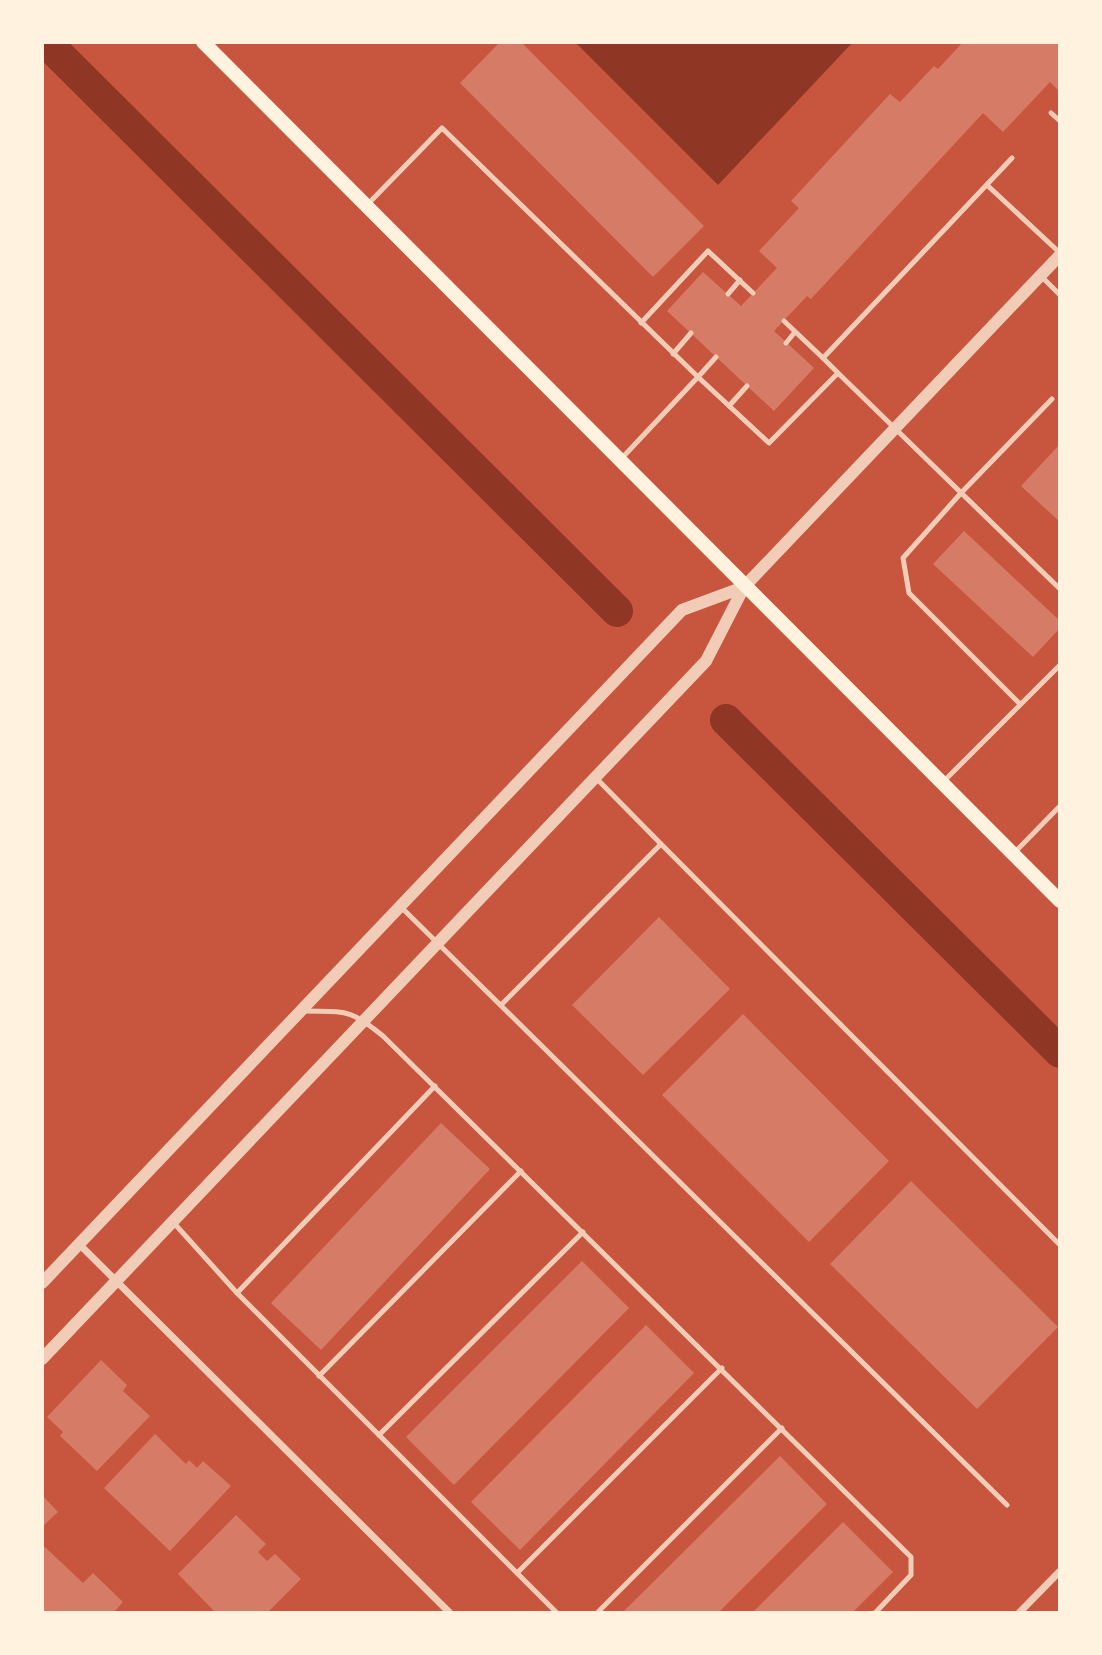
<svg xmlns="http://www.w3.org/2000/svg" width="1102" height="1655" font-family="Figtree,sans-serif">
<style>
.water{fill:#8f3625}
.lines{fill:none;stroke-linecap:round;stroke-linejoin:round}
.canal{stroke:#8f3625;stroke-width:32}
.building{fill:#d67c66}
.service{stroke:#f1ccb7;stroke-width:5}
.minor{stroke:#f1ccb7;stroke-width:7}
.tertiary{stroke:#f1ccb7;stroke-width:12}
.secondary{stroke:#fff3e0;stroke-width:14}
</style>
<rect width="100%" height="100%" fill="#c8553d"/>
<polygon class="water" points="575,42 853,42 718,185"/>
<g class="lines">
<g class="canal">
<polyline points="46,42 617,611"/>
<polyline points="726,720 1060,1052"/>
</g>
</g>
<g class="building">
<polygon points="500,42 521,42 704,226 653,277 460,83"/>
<polygon points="963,42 1060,42 1060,87 1058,90 1050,82 1003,132 983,113 811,299 807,296 774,331 814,368 774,411 667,311 703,272 741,306 777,268 759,251 799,208 791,201 890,94 900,102 934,66 938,69"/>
<polygon points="1060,444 1060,522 1021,486"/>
<polygon points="964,531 1060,621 1060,628 1033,657 933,564"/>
<polygon points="659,917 730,989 643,1075 572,1005"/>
<polygon points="743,1014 889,1161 809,1242 662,1095"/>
<polygon points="441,1123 490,1169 321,1350 271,1303"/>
<polygon points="911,1181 1058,1327 977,1409 830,1264"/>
<polygon points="582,1261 629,1308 454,1485 406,1437"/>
<polygon points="646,1325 694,1373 520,1550 471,1502"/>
<polygon points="101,1360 127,1385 123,1391 150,1416 97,1471 60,1436 63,1432 47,1417"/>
<polygon points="155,1434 186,1464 189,1460 197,1468 203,1461 231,1486 170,1551 104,1488"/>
<polygon points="780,1456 827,1504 718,1613 622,1613"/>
<polygon points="42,1495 58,1512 44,1525 42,1523"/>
<polygon points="236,1515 266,1544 258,1552 267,1561 275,1554 301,1579 267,1613 216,1613 178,1574"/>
<polygon points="843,1522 893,1572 852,1613 752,1613"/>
<polygon points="45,1547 83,1583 93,1573 123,1602 113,1613 42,1613 42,1550"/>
</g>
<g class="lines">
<g class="service">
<polyline points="1051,113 1060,121"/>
<polyline points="987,185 1060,253"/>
<polyline points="367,205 442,128 698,377 622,458"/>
<polyline points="1041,276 1060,295"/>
<polyline points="728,294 740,280"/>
<polyline points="784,321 823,358"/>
<polyline points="641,323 708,251 753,293"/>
<polyline points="786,343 795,332"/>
<polyline points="673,354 691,333"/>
<polyline points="716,357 698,377 769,443 838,373 1060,589"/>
<polyline points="838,373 823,358 1012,158"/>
<polyline points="729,406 747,386"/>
<polyline points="1020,704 909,593 903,558 961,493 1052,399"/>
<polyline points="597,779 661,844"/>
<polyline points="944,781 1060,665"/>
<polyline points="1015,852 1060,806"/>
<polyline points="400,906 1007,1505"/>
<polyline points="501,1005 661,844 1060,1245"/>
<path d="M304,1011C346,1012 349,1008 383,1036L911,1557V1575L875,1613"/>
<polyline points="173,1222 237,1293 557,1613"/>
<polyline points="237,1293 435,1086"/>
<polyline points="319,1376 521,1171"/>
<polyline points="379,1435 583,1232"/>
<polyline points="517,1573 722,1368"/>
<polyline points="597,1613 782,1428"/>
</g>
<g class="minor">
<polyline points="79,1244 450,1613"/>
<polyline points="1019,1613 1060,1571"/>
</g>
<g class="tertiary">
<polyline points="42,1283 682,610 744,587"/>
<polyline points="42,1359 706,661 744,587 1060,255"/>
</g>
<polyline class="secondary" points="203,42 1060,901"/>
</g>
<rect width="1102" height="1655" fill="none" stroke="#fff3e0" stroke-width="88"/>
</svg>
